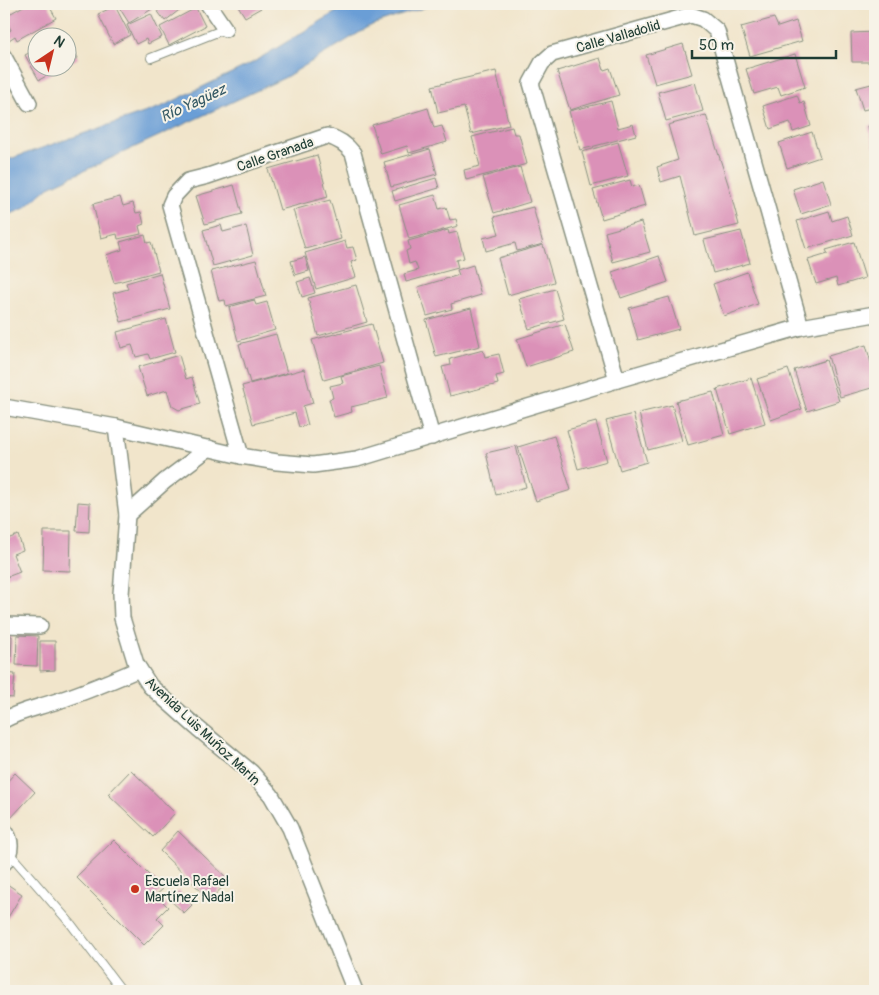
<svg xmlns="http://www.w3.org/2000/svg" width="879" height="995" font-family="Pangolin,sans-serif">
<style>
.water{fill:#6a9ed6;stroke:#446e85}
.building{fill:#db91b8}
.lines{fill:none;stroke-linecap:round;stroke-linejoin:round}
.service-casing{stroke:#889180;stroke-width:10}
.minor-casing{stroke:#889180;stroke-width:18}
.service{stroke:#fff;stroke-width:8}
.minor{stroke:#fff;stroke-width:15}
.poi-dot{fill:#c8321e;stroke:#f7f3e8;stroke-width:2}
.labels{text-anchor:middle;stroke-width:4;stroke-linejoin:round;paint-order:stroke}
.street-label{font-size:14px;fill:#1f3d34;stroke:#f7f3e8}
.poi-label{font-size:14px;fill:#1f3d34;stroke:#f7f3e8;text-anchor:start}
.water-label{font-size:15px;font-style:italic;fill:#365a65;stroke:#f7f3e8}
</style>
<rect width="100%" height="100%" fill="#f7f3e8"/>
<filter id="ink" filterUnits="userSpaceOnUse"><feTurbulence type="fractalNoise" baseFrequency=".02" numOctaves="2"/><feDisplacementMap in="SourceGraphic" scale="10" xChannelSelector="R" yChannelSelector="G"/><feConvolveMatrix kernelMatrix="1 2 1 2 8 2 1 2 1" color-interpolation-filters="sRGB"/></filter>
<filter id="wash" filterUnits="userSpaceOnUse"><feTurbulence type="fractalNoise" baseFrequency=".0096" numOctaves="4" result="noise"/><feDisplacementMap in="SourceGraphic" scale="20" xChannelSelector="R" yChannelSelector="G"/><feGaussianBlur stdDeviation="1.12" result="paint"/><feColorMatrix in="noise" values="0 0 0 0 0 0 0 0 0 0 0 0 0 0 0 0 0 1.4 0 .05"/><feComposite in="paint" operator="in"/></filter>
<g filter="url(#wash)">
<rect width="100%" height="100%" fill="#f1e5cb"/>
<polygon class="water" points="349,4 435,4 372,25 286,77 49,187 25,208 4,217 4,161 161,107 252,63"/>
<g id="blocks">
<g class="building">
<polygon points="27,4 48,4 56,18 17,40 15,36 9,40 5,34 11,30 4,17"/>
<polygon points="117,4 148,4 152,9 129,23"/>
<polygon points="154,4 187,4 165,21 153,5"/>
<polygon points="237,4 259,4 261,8 245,17"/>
<polygon points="115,6 130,35 113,44 98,14"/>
<polygon points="196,8 205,26 169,45 160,27"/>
<polygon points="151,14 162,37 148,44 146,39 136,44 127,25"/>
<polygon points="774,18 778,27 796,21 802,41 750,56 741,27"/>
<polygon points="875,32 875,62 852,62 851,33"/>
<polygon points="68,40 78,58 68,64"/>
<polygon points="683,44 692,74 655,84 646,55"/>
<polygon points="38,48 38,68 61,68 39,80 25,55"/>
<polygon points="795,54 805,87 781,95 778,87 754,94 746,69"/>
<polygon points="600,58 604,70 610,68 619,95 570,110 557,71"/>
<polygon points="496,71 509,125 471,134 464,107 438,113 432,86"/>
<polygon points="695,82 703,111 666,121 658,92"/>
<polygon points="875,83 875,107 863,110 856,88"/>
<polygon points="797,95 800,103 804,102 811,126 793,132 790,122 770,129 763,106"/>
<polygon points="611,101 618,128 633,124 636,135 580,150 569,111"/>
<polygon points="428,108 434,128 442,126 447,142 409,153 407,146 381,154 372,125"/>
<polygon points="706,115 729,187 739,225 695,236 680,176 661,182 657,167 678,160 668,125"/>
<polygon points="875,124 875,150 868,126"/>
<polygon points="512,127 514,134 519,134 527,164 466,180 464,170 480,166 472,137"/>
<polygon points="812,132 820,157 787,168 779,143"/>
<polygon points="618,142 628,176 591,186 582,152"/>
<polygon points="430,149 437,174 391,187 384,162"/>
<polygon points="317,155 328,197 280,210 268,169"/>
<polygon points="520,167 530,202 494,213 483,177"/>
<polygon points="436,178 439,188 395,201 392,191"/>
<polygon points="823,179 831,204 801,214 793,189"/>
<polygon points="630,180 632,187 639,185 645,206 602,219 593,190"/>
<polygon points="234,185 242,214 205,224 196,196"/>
<polygon points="435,195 439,209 446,207 450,220 456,219 458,226 409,239 399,205"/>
<polygon points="120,197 123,206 133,203 136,213 141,212 144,224 139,226 141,234 118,239 117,234 101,238 93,204"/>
<polygon points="330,200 341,239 305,249 293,210"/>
<polygon points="533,207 543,244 517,251 515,243 486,251 483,238 499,234 494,217"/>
<polygon points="829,211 832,221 847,216 853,235 806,249 797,221"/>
<polygon points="641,222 650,252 613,262 605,232"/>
<polygon points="221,225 223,232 246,226 253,255 213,266 203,230"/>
<polygon points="448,230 449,234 457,232 464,258 456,260 458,268 406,282 404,274 418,270 415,262 409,264 406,251 410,249 408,241"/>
<polygon points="741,231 750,263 713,273 704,240"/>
<polygon points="145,235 147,243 151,242 159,271 114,283 106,255 122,250 120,242"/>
<polygon points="345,241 347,248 353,247 357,260 351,262 356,277 316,289 305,253"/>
<polygon points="854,242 865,278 838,286 836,278 816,284 808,260 828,254 826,250"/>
<polygon points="543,245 554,282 508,295 498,258"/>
<polygon points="659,256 668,282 621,298 612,272"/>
<polygon points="305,257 309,271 295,275 291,261"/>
<polygon points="256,260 266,296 226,306 225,300 219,301 211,271"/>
<polygon points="473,265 481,295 451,304 452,309 427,316 418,287 459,275 457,270"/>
<polygon points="747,272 758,304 724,316 713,284"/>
<polygon points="160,273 170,309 121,322 113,293 128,289 126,283"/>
<polygon points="310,278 315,293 302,297 297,282"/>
<polygon points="356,285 367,322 318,336 308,298"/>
<polygon points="555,289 564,319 529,329 519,299"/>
<polygon points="669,297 679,329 638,340 629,308"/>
<polygon points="254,300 256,305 267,302 275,330 238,341 229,307"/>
<polygon points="471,308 480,346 436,357 426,320"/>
<polygon points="166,319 175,352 150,359 148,354 136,357 132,345 121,348 117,332"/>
<polygon points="372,324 383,363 324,380 312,340"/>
<polygon points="565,324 574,352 526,367 517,339"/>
<polygon points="276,334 287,373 250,383 239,344"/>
<polygon points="866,345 875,377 875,387 840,397 828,356"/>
<polygon points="483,350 485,357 499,354 504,374 496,376 498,384 450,396 442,367 451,365 450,359"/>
<polygon points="179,355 186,379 192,377 200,404 179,410 172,406 167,390 147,396 138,367"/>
<polygon points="826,360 839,401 807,411 794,370"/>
<polygon points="379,366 388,398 351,407 352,412 334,417 329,399 333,398 330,386 343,383 341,376"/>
<polygon points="304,369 313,403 303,406 308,425 299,427 295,413 253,424 242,386"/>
<polygon points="788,369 802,409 771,420 757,379"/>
<polygon points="751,378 765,423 730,434 717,389"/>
<polygon points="713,392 724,435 688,445 676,401"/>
<polygon points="672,405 682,441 648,450 639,413"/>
<polygon points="633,414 647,462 620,470 606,421"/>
<polygon points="596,422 607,461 578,469 567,430"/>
<polygon points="554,436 571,490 536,501 518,447"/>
<polygon points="516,446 526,487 496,495 486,453"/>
<polygon points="78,502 90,503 89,532 76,531"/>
<polygon points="4,531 7,539 18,535 23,550 13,554 20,572 4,578"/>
<polygon points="44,531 71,531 70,571 43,570"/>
<polygon points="4,635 12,636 11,661 4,661"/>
<polygon points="17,635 38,636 37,666 16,665"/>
<polygon points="40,641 55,641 55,670 40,671"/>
<polygon points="4,673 15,674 13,698 4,697"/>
<polygon points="131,770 175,813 153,837 108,794"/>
<polygon points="15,773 35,792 10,819 4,813 4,785"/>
<polygon points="178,831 229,880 210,900 160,851"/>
<polygon points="114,840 163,889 156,895 168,907 157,918 164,925 144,945 76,877"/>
<polygon points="4,882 22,894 4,924"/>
<polygon points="179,891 192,905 184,913 170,900"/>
</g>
</g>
</g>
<g filter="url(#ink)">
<use href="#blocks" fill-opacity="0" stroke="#889180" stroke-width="1"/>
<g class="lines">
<defs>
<g id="service">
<polyline points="151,58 225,29"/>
<polyline points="10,854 71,924 122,991"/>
</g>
<g id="minor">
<polyline points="208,4 225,29"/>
<polyline points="4,57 29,103"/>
<polyline points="617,380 531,83 542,63 552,54 691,15 703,19 717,31 801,327"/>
<polyline points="4,407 116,427 241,456 277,462 313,465 357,459 617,380 801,327 875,314"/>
<polyline points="116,427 127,515 121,594 122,618 136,664 150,686 195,726 251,772 271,795 290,828 355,991"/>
<path d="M241,456L170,205L174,196L188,181L208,176L327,136C339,139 346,144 353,153L432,437"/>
<polyline points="127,515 165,481 209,448"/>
<polyline points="4,625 40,626"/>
<path d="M4,720C18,712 32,709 48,704C79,695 109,682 139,669"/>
<path d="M4,830C13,841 11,852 4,863"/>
</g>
</defs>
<use href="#service" class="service-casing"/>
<use href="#minor" class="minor-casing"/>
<use href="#service" class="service"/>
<use href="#minor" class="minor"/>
</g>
</g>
<circle class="poi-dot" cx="135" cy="889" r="5"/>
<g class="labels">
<g class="street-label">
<text transform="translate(618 36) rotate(-16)" y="5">Calle Valladolid</text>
<text transform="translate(275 154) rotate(-19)" y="5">Calle Granada</text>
<text transform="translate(203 731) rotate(43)" y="5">Avenida Luis Muñoz Marín</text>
</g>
<g class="poi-label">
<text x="145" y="886">Escuela Rafael<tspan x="145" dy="16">Martínez Nadal</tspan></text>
</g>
<g class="water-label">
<text transform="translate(193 103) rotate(-25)" y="5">Río Yagüez</text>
</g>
</g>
<rect width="879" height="995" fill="none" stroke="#f7f3e8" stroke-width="20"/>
<g transform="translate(52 52) rotate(35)"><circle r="24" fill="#f7f3e8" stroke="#a1aaa0"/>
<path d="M0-4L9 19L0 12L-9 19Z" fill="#c8321e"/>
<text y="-8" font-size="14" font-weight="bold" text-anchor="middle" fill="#1f3d34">N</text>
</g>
<path d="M692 50v8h144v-8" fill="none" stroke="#1f3d34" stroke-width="2.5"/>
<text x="699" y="50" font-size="15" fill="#1f3d34" stroke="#f7f3e8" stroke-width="4" paint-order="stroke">50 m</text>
</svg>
